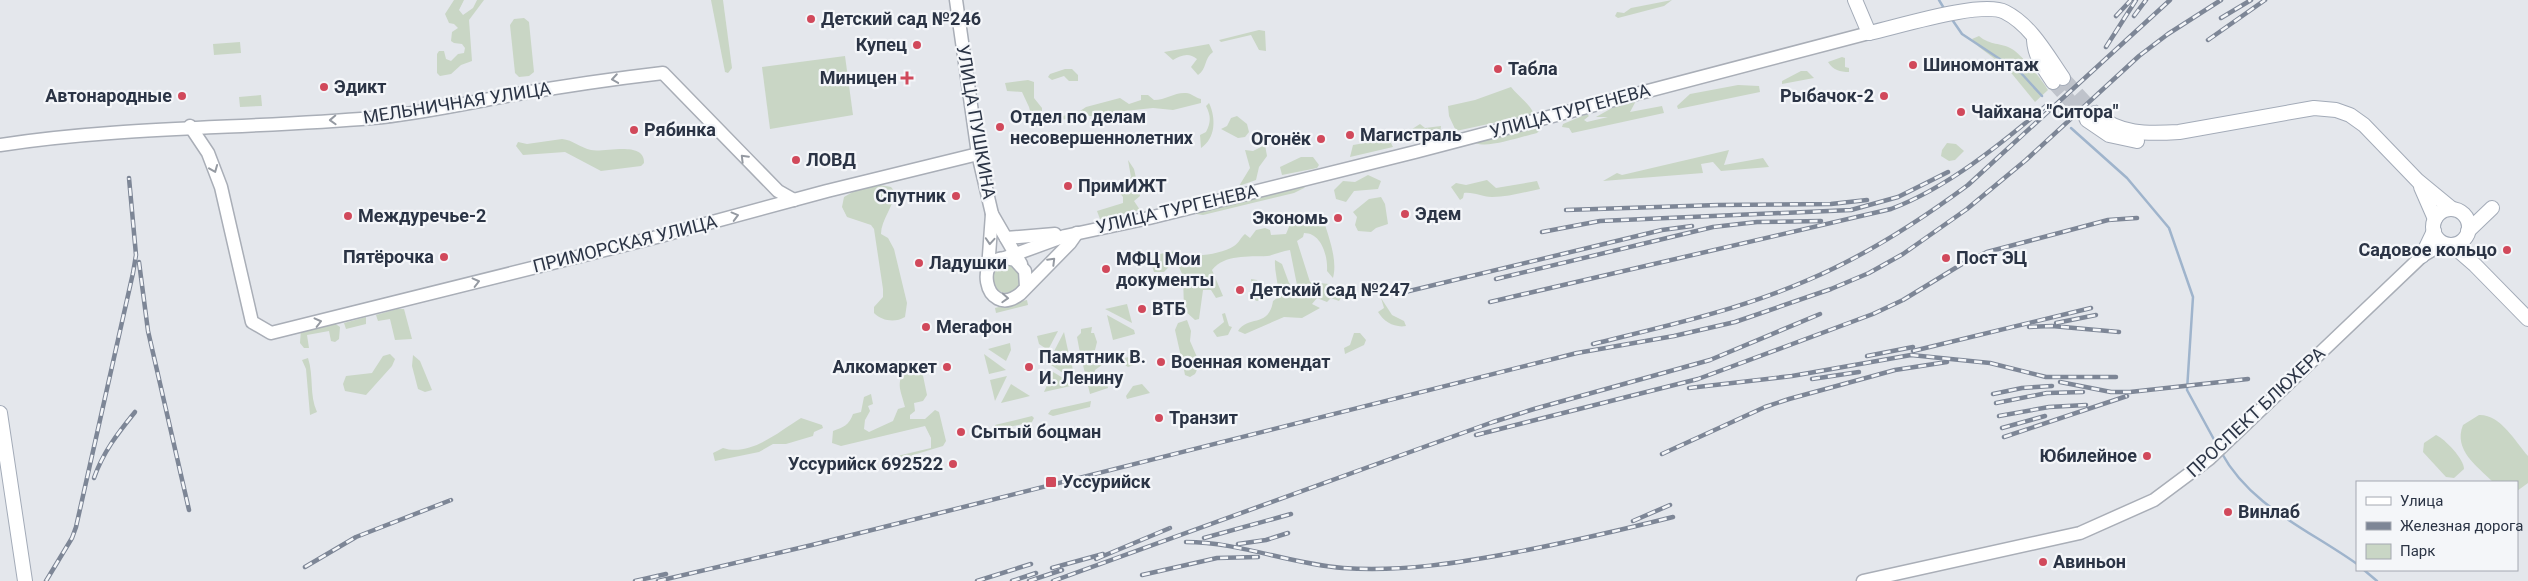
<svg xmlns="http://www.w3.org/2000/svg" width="2528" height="581" font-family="Roboto,sans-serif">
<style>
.green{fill:#c9d6c5}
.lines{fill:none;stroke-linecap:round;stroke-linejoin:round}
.stream{stroke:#9fb4cc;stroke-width:2.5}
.primary-tunnel{stroke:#bfc3cb;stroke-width:14;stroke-dasharray:14 7;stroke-linecap:butt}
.secondary-casing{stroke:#a9aeb7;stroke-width:15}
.primary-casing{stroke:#a3abb8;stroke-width:16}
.secondary{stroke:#fff;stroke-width:12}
.primary{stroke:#fff;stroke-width:14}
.rail-casing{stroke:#7d8696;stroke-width:4.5}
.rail{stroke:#f4f6f9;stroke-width:2.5;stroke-dasharray:8;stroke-linecap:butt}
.oneway{stroke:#959aa2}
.poi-dot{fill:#d1495b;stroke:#f4f6f9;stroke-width:2}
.labels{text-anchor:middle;stroke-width:4.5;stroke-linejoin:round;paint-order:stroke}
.poi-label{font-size:18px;font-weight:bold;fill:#2b3445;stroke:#f4f6f9;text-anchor:start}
.street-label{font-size:18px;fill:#2b3445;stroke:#f4f6f9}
</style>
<rect width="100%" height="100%" fill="#e4e7ec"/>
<g class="green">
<polygon points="454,0 464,0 459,10 463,15 473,8 477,0 484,0 469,20 472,61 461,65 451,74 440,76 437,73 437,54 439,51 444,51 446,59 451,61 458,54 464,53 465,48 462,44 454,43 451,41 452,32 458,28 454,24 449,23 445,14"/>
<polygon points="711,0 723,0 732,68 728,73 725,72"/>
<polygon points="1672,0 1664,6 1618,18 1615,16 1617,12 1624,13 1631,8"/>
<polygon points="524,18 529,22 534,72 529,76 519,77 515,73 510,25 514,19"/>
<polygon points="1259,30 1265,31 1266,51 1259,50 1251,35 1221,42 1219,40"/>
<path d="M1979,36C1991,46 2000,42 2012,49C2022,55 2042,80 2048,90L2035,102L2008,69L1979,47L1972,39Z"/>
<polygon points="240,42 241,53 214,55 213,44"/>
<path d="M1209,44L1213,52C1204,58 1207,69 1198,75L1191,67L1197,59C1189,52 1181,55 1173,60L1164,52Z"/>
<polygon points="845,56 853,115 770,129 762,67"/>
<path d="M1842,57L1845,58V67L1849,68V72C1840,72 1833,70 1828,62Z"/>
<polygon points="1065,69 1072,69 1078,75 1078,81 1069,81 1064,76 1052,80 1048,77 1050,74"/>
<polygon points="1801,71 1807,71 1814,78 1782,84 1782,81"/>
<path d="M1028,80L1034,82V98L1042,108V120L1077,113L1086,107L1120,98L1129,104L1141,100V95H1148L1154,100C1166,100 1175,92 1186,93C1191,93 1196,98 1201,99V103L1173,110L1153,108L1115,112L1097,117L1084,115L1034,126L1029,107L1022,92L1007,91L1005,83Z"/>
<polygon points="1738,85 1759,86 1760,92 1678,109 1677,106 1690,94"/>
<path d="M1511,87C1518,96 1530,104 1534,114L1456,131L1449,116L1448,106L1475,100Z"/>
<polygon points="261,95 262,106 240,107 239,97"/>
<polygon points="1637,99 1630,112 1662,106 1664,113 1572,133 1569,128 1562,127 1563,124 1587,114 1589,116 1584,120 1587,122 1608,117 1596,117 1612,108"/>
<path d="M1209,103C1216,118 1216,138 1201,148L1200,135L1206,132C1211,122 1211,116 1206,106Z"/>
<polygon points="1237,116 1247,124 1249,132 1245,137 1238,138 1221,129 1227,126 1231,118"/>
<polygon points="1420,124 1425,128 1441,126 1440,135 1419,139 1409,131"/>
<path d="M1533,127L1541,129L1537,133C1523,136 1487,149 1476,143Z"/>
<polygon points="1380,138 1389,139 1393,147 1350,157 1353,145 1377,141"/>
<path d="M562,139C573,140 581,148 591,150C604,153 645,140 644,163L641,166L601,171L565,152L523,155L516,146L518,142L527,144Z"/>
<polygon points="1947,143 1956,144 1964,151 1955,160 1949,161 1941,156 1942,150"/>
<polygon points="1265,145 1267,156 1259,167 1256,180 1239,186 1250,168 1245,150 1253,151"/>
<polygon points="1729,150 1724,165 1763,158 1769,167 1721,171 1713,162 1701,164 1703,173 1603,181 1617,173 1622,175"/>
<polygon points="1301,157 1313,157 1319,165 1317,168 1282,175 1280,167"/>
<polygon points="1128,160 1134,169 1140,196 1134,201 1140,210 1100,219 1097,211 1123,203 1123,197 1115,187 1131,177"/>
<polygon points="1368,175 1381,181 1378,189 1354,191 1346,202 1336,199 1334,190 1343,181 1355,182"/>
<path d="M1487,180L1496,188L1537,181L1540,189C1525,192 1508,197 1492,197C1481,197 1475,192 1464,193L1463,198L1460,200L1451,187L1456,183L1466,185Z"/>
<polygon points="1308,184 1304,188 1294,193 1203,215 1196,214 1197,211"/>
<path d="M880,185L891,187L895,192C894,206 881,220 881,234L888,238L894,249L907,303L905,317C895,323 882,321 874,313V307L883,297V289L874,229L871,225L847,217L842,207L844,197L863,186Z"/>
<polygon points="1381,197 1385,204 1388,224 1376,228 1371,232 1358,231 1355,225 1357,217 1353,212 1369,199"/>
<path d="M1316,215L1323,218C1328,236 1338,259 1333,278L1327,271C1328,257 1322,233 1304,233L1303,237L1297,241L1310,282L1329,284L1330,291L1342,296L1339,301L1331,298L1327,302L1317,298L1312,304L1320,308L1302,318L1284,317L1245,334L1238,331C1249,315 1269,328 1273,301L1277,298C1280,285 1274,273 1275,260L1282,264L1289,283L1295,288L1297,285L1290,250C1282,251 1274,255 1267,256C1248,257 1225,254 1212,270L1223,296L1216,298L1211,290H1203L1199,319L1195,320L1184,310L1183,276L1179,267C1184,262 1190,261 1195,255C1206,256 1225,252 1234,246C1239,243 1241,237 1245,234L1250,238L1256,230L1265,228L1270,230L1271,235L1286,234L1291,222Z"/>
<polygon points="1176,251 1179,256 1164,272 1154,272 1151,263 1154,255"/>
<circle cx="1007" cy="279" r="14"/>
<polygon points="1251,279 1257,280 1264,298 1257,301 1253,299"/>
<path d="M1381,298L1392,315L1404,321L1406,326C1395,328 1384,322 1378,312L1384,308Z"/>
<polygon points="1027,300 1028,305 996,313 995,308"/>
<polygon points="1127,304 1132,323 1105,309"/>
<polygon points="397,309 404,309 412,339 395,340 390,319 378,321 376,315"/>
<polygon points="1225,313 1229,326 1232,327 1228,335 1217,337 1213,331 1224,322 1222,314"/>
<polygon points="1107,315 1134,330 1135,334 1113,340"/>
<polygon points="366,317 366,324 346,329 344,323"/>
<polygon points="1187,320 1191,331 1190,341 1200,364 1195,374 1190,377 1185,375 1184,370 1175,330 1178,323"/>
<polygon points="331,321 340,327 339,339 335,342 331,341 329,331 307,335 309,348 304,348 300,343 301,329"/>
<polygon points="1092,327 1091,333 1094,333 1097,342 1095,350 1080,353 1077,337 1081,333 1081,329"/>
<polygon points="1058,331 1048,350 1039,344 1037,336"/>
<polygon points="1064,332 1069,355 1050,359"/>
<polygon points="1354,333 1360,333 1366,340 1364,345 1345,354 1344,348 1350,345"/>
<polygon points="1010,343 1011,350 1006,361 988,349"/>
<polygon points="390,354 395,359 392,366 366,395 345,391 343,384 346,376 372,373 383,356"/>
<polygon points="984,354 1006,370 989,374"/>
<polygon points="1140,354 1141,359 1137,364 1128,367 1117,360"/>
<polygon points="413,355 420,361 432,390 425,392 418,389 412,366"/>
<polygon points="1100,357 1102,365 1095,370 1094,375 1096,378 1106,377 1108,388 1090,394 1082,361"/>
<path d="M308,358C314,376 309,395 317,412L310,415L306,369L302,360Z"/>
<polygon points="1071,360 1075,381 1051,365"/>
<path d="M917,363L921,366L927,395L923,401L914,403L915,411L910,415V419H925L935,410L939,412L946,441L943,446L900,459L893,457L931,448V438L925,426L841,446L832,443L833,431C844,427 849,425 853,414L861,412L864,397L871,394L873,404L868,406L870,411L865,420L864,429L869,432L893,421L898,409L905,407C901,390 895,385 906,367Z"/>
<polygon points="1053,372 1075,385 1044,392"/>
<polygon points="1007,376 995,401 990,380"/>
<polygon points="1011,384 1030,396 1001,403"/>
<polygon points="1142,384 1150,393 1127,399 1126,396 1133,386"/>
<polygon points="1091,401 1090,407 1053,416 1048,414 1051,410"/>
<path d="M2479,415C2500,414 2515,441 2528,456V483L2517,491V482H2493C2477,466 2453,450 2463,425Z"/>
<polygon points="1032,416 1034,418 1032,422 996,430 995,425"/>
<path d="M801,418L822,425L823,428L814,432L813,436L786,444H773L759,452L715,461L713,453L723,448C750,457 780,431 801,418Z"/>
<path d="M2436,435C2445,439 2464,459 2464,469L2454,478L2446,477L2423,452L2424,443Z"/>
</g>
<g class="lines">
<g class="stream">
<polyline points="1939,0 1945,10"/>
<polyline points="1951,18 1962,34 2021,73 2042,96"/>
<polyline points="2071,128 2127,178 2169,228 2193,297 2187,390 2217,445"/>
<path d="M2221,452C2251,507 2308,529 2357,564"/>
<polyline points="2364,570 2377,581"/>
</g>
<g class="primary-tunnel">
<polyline points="2063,78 2095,113"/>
<polyline points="2053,82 2087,120"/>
</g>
<defs>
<g id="secondary">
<polyline points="956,0 978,154 992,214 1021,264"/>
<polyline points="190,126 208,153 221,187 252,322 271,333 657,237 827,191 978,154"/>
<path d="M0,145C124,126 248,129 372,118C417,114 462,104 506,96C558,87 611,79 663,73L778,191L794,200"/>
<polyline points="1006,238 1055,234"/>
<polyline points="1005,258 1065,236 1149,218 1415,152 1869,33"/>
<polyline points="988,269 992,214"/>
<path d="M1026,287L1025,271L1015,260C970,246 984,322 1020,294L1070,243L1077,233"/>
<polyline points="1863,581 2080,533 2154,500 2209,459 2422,256 2444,243"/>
</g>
<g id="primary">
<polyline points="1855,0 1869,33"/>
<path d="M1869,33C1897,27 1982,0 2005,12C2031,25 2047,55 2063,78"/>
<path d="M2034,40C2035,57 2044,68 2053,82"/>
<path d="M2095,113C2119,135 2147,134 2179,132L2314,108L2336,110L2350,115L2364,125L2418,181L2452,209"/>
<polyline points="2087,120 2109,135 2137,141"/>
<polyline points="2421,187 2435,219"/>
<circle cx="2451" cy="227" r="18"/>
<polyline points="2468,231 2492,208"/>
<polyline points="2452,245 2475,265 2528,319"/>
<polyline points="2422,256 2434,231"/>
<polyline points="0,413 25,581"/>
</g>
</defs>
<use href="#secondary" class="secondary-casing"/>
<use href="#primary" class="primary-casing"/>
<use href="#secondary" class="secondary"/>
<use href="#primary" class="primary"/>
<defs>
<g id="rail">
<polyline points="2116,16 2131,0"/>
<polyline points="2134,16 2146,0"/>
<polyline points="2221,18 2251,0"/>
<polyline points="2208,40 2265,0"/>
<polyline points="2106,47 2136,0"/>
<polyline points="1566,210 1718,205 1831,204 1867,200"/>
<polyline points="1542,232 1600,221 1851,210 1898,197 1948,172"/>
<polyline points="139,262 148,331 189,510"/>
<polyline points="1496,279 1713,227 1757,222 1821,221"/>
<polyline points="1405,292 1662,230 1692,226"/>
<path d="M1490,302L1891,209C1947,188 2001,144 2047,105"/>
<polyline points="2056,323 2096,315"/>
<polyline points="2029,327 2052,326 2119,332"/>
<path d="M1593,344C1666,326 1739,310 1808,280C1865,256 1918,222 1968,185L2170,0"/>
<polyline points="1913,351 2091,308"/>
<polyline points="1867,356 1913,347"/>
<polyline points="1812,379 1859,372"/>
<polyline points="2060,382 2111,392 2130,392 2248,379"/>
<polyline points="1689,388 1792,376 1911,355 1990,363 2046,377 2116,377"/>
<polyline points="1993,394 2022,388 2052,386"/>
<polyline points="1996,403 2047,393 2083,392"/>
<polyline points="1999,416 2049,407 2086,405"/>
<polyline points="2002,428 2045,416"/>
<polyline points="1476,435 1698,379 1873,314 1903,300 1962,264 1987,252 2108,220 2137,218"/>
<polyline points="2004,437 2127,396"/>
<polyline points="1662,454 1765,407 1789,399 1895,370 1947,362"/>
<path d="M94,478C103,452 118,433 135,412"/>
<polyline points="1633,521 1670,505"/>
<polyline points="1204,538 1291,514"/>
<path d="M1186,542C1239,542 1290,564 1343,568C1402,572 1459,563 1517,552C1569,542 1621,530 1673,517"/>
<polyline points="1238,544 1266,540 1288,533"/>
<polyline points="1096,559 1170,528"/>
<polyline points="305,567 356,537 451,500"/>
<polyline points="1052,568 1103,554"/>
<polyline points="1142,575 1217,558 1258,557"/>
<polyline points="46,581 72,538 76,527 133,273 136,255 129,178"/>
<polyline points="635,581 666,574"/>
<polyline points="658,581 812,545 1577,353 1674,336 1735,322 1831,289 1869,273 1903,254 1967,209 2026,160 2139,56 2168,34 2221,0"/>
<polyline points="977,581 1031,564"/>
<polyline points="1012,581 1036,573"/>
<polyline points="1029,581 1062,570"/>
<polyline points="1053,581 1493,422 1534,409 1710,360 1820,314"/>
</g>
</defs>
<use href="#rail" class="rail-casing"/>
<use href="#rail" class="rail"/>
</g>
<defs><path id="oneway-chevron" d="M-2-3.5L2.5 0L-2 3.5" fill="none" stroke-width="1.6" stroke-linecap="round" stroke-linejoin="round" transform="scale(1.25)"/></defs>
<g class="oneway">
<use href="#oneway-chevron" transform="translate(615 79) rotate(171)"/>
<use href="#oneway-chevron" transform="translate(333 120) rotate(178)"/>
<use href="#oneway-chevron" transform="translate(744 158) rotate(-135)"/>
<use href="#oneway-chevron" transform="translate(214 169) rotate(68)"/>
<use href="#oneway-chevron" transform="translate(735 216) rotate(-15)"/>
<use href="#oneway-chevron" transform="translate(990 241) rotate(94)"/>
<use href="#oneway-chevron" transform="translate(1052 261) rotate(-45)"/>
<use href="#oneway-chevron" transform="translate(476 282) rotate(-14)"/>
<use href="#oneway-chevron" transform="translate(1005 298) rotate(3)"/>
<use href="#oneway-chevron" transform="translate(318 322) rotate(-14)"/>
</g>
<g class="poi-dot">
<circle cx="811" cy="19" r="5"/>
<circle cx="917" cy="45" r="5"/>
<circle cx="1913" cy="65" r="5"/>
<circle cx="1498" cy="69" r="5"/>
<path d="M904.5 70.5h5v5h5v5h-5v5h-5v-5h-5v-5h5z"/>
<circle cx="324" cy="87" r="5"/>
<circle cx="182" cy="96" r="5"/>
<circle cx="1884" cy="96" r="5"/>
<circle cx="1961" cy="112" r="5"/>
<circle cx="1000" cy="127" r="5"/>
<circle cx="634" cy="130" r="5"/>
<circle cx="1350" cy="135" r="5"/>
<circle cx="1321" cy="139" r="5"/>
<circle cx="796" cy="160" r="5"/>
<circle cx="1068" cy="186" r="5"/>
<circle cx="956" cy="196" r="5"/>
<circle cx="1405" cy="214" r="5"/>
<circle cx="348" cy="216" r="5"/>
<circle cx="1338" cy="218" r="5"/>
<circle cx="2507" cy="250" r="5"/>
<circle cx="444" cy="257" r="5"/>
<circle cx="1946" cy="258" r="5"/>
<circle cx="919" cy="263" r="5"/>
<circle cx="1106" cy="269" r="5"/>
<circle cx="1240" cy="290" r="5"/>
<circle cx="1142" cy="309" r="5"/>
<circle cx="926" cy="327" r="5"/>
<circle cx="1161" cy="362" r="5"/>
<circle cx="947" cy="367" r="5"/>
<circle cx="1029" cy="367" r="5"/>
<circle cx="1159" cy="418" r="5"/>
<circle cx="961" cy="432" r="5"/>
<circle cx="2147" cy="456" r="5"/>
<circle cx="953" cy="464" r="5"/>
<rect x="1045" y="476" width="12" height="12" rx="2.5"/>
<circle cx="2228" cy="512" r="5"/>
<circle cx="2043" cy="562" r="5"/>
</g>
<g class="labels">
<g class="poi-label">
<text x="821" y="25">Детский сад №246</text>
<text x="907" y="51" text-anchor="end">Купец</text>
<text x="1923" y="71">Шиномонтаж</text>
<text x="1508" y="75">Табла</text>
<text x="897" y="84" text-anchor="end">Миницен</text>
<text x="334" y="93">Эдикт</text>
<text x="172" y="102" text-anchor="end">Автонародные</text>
<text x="1874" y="102" text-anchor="end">Рыбачок-2</text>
<text x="1971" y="118">Чайхана "Ситора"</text>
<text x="1010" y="123">Отдел по делам<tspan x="1010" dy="21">несовершеннолетних</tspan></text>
<text x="644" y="136">Рябинка</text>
<text x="1360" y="141">Магистраль</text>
<text x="1311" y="145" text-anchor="end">Огонёк</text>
<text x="806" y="166">ЛОВД</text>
<text x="1078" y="192">ПримИЖТ</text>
<text x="946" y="202" text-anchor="end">Спутник</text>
<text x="1415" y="220">Эдем</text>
<text x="358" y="222">Междуречье-2</text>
<text x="1328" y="224" text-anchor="end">Экономь</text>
<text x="2497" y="256" text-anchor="end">Садовое кольцо</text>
<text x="434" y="263" text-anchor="end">Пятёрочка</text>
<text x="1956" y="264">Пост ЭЦ</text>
<text x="1116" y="265">МФЦ Мои<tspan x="1116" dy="21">документы</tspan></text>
<text x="929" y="269">Ладушки</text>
<text x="1250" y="296">Детский сад №247</text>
<text x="1152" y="315">ВТБ</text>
<text x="936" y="333">Мегафон</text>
<text x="1039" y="363">Памятник В.<tspan x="1039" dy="21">И. Ленину</tspan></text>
<text x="1171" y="368">Военная комендат</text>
<text x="937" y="373" text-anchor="end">Алкомаркет</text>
<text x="1169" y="424">Транзит</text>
<text x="971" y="438">Сытый боцман</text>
<text x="2137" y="462" text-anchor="end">Юбилейное</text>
<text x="943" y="470" text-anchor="end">Уссурийск 692522</text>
<text x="1062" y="488">Уссурийск</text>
<text x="2238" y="518">Винлаб</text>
<text x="2053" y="568">Авиньон</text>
</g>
<g class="street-label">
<text transform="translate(457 103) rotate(-9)" y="6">МЕЛЬНИЧНАЯ УЛИЦА</text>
<text transform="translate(1570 111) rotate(-15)" y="6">УЛИЦА ТУРГЕНЕВА</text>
<text transform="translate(976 122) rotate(80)" y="6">УЛИЦА ПУШКИНА</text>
<text transform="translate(1177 209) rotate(-13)" y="6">УЛИЦА ТУРГЕНЕВА</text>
<text transform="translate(625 244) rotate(-14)" y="6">ПРИМОРСКАЯ УЛИЦА</text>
<text transform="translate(2256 412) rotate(-43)" y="6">ПРОСПЕКТ БЛЮХЕРА</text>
</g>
</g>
<rect x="2356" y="481" width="162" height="90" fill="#f4f6f9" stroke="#a4a8b1"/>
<rect x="2366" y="497" width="25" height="8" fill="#ffffff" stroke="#a4a8b1"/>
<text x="2400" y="506" font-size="15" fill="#2b3445">Улица</text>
<rect x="2366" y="522" width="25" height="8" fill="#7d8696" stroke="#a4a8b1"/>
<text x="2400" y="531" font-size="15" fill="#2b3445">Железная дорога</text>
<rect x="2366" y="544" width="25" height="15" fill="#c9d6c5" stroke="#a4a8b1"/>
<text x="2400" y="556" font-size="15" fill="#2b3445">Парк</text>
</svg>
